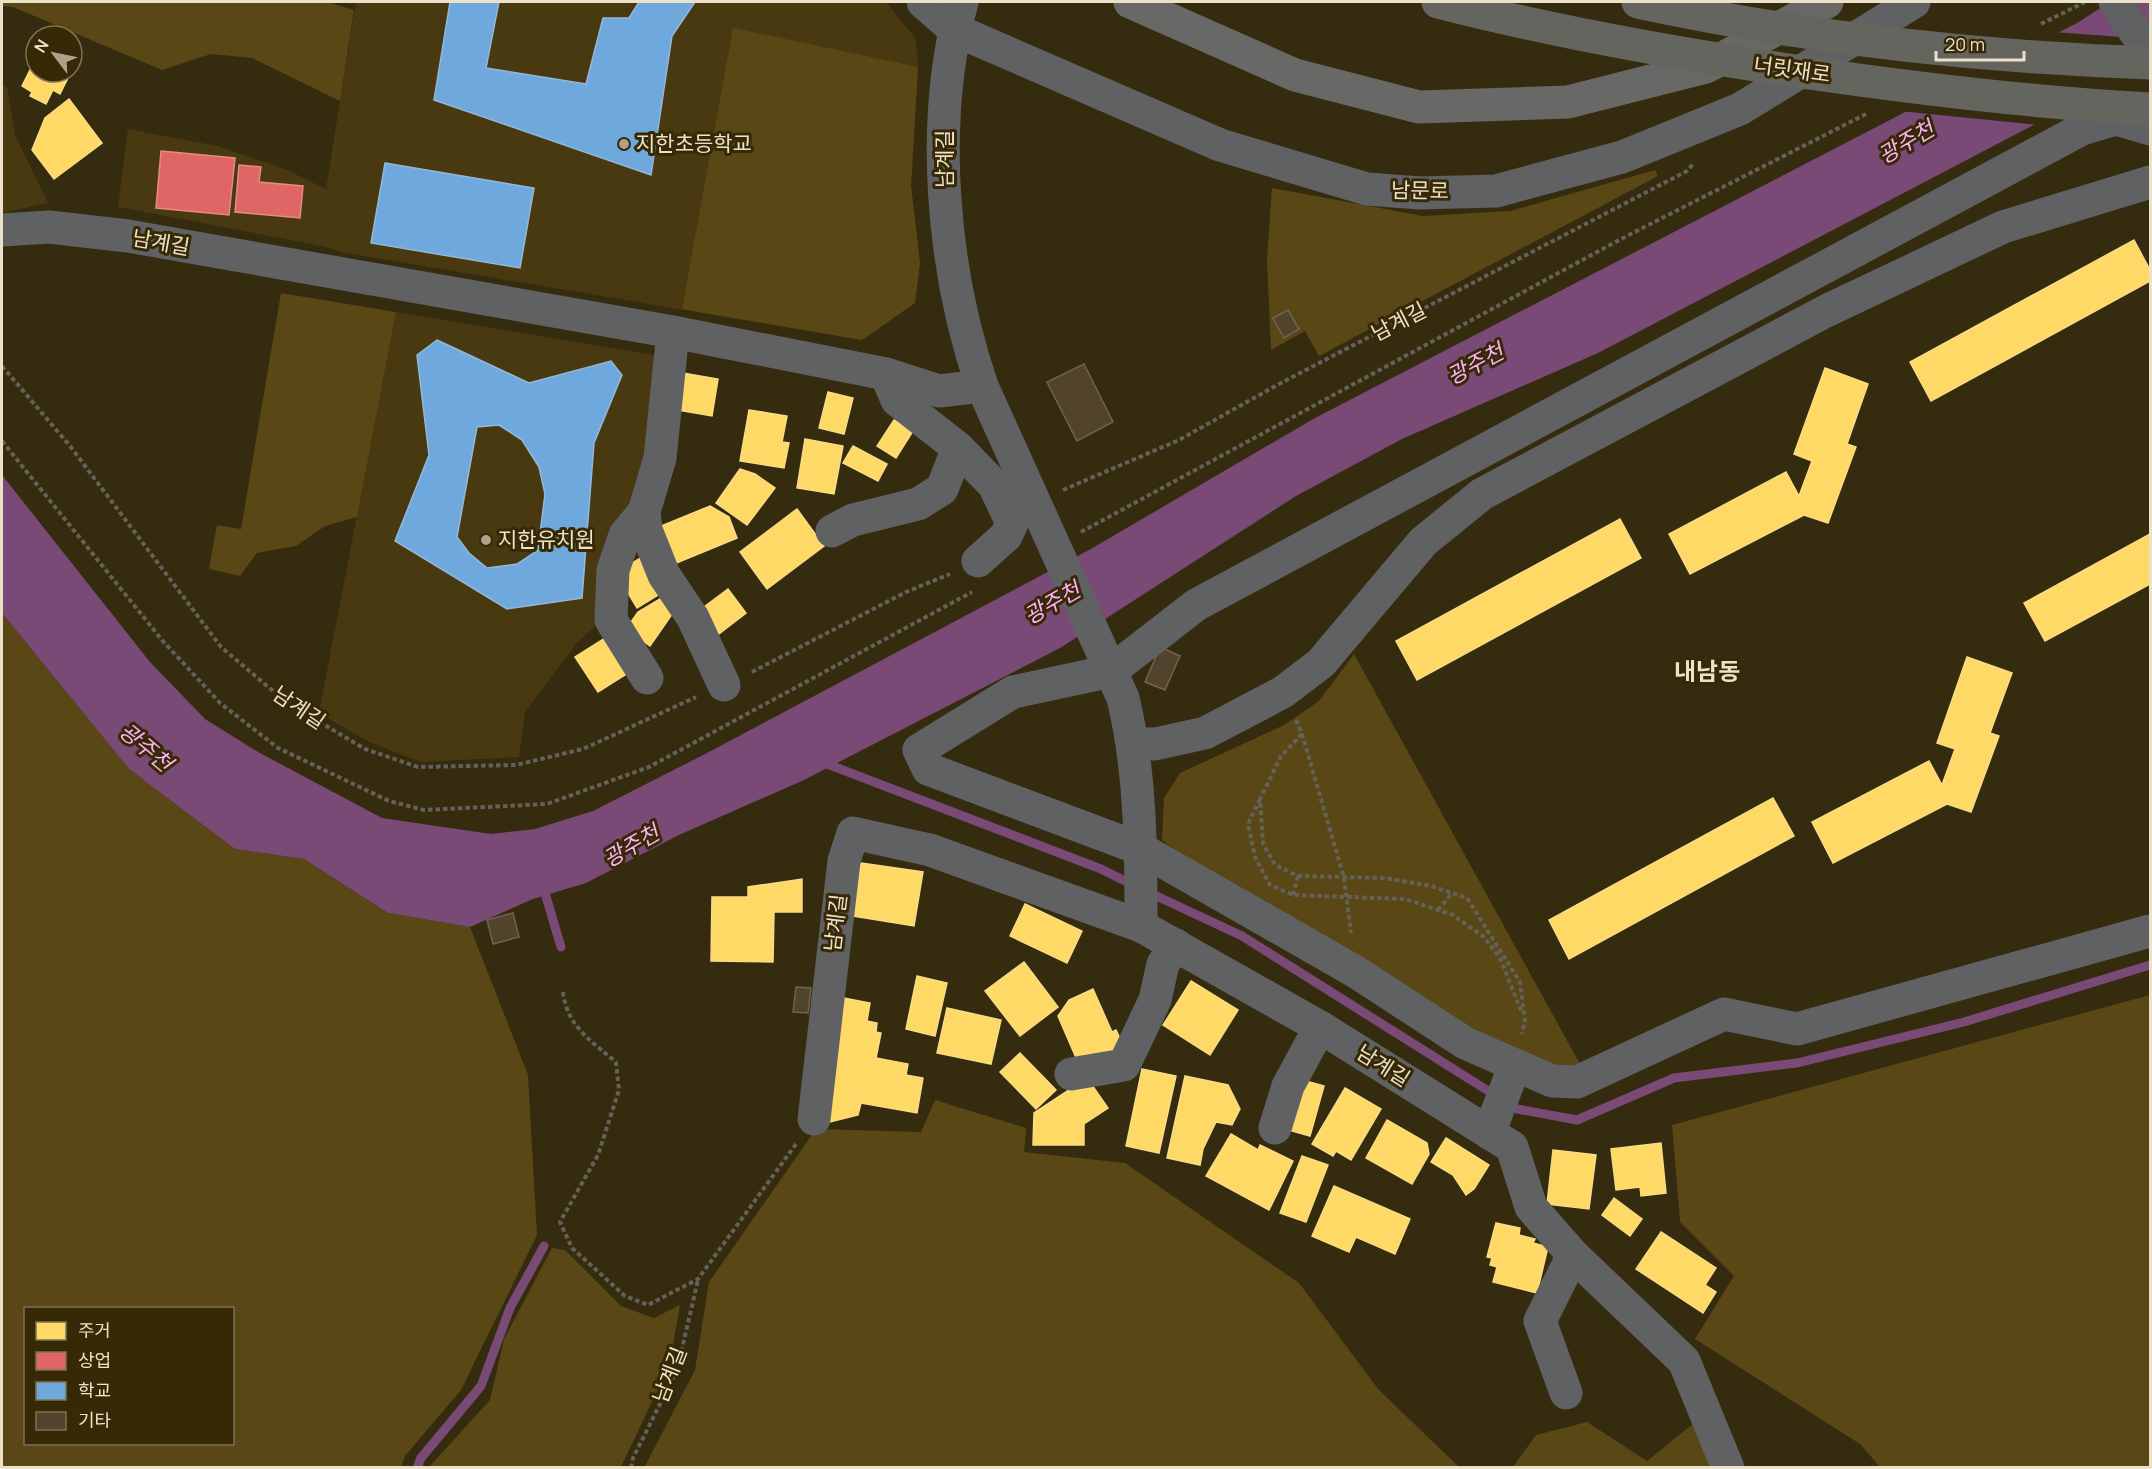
<svg xmlns="http://www.w3.org/2000/svg" width="2152" height="1469" font-family="Manrope,'Noto Sans KR',sans-serif">
<style>
.built{fill:#493911}
.green{fill:#594715;fill-rule:evenodd}
.water{fill:#794a75}
.pier{fill:#352b0f}
.homes{fill:#ffd966;stroke:#f9dc84;stroke-width:1.5}
.shops{fill:#e06666;stroke:#e48b84;stroke-width:1.5}
.schools{fill:#6fa8dc;stroke:#94b9d7;stroke-width:1.5;fill-rule:evenodd}
.lines{fill:none;stroke-linecap:round;stroke-linejoin:round}
.stream{stroke:#794a75;stroke-width:9}
.building{fill:#52442c;stroke:#6f6450;stroke-width:1.5}
.path{stroke:#646159;stroke-width:4;stroke-dasharray:4.5 3;stroke-linecap:butt}
.minor{stroke:#606163;stroke-width:33}
.major{stroke:#686867;stroke-width:33}
.highway{stroke:#656560;stroke-width:33}
.poi-dot{fill:#aca289;stroke:#372905;stroke-width:2}
.labels{text-anchor:middle;stroke-width:6;stroke-linejoin:round;paint-order:stroke}
.street-label{font-size:21px;fill:#ece2ca;stroke:#372905}
.poi-label{font-size:21px;fill:#ece2ca;stroke:#372905;text-anchor:start}
.water-label{font-size:22px;font-style:italic;fill:#fbb0fa;stroke:#372905}
.quarter-label{font-size:24px;font-weight:bold;fill:#ece2ca;stroke:#372905}
</style>
<rect width="100%" height="100%" fill="#352b0f"/>
<g class="built">
<polygon points="356,2 886,2 916,39 918,67 911,186 920,263 915,303 862,340 346,253 317,245 118,207 128,129 217,146 285,169 326,189"/>
<polygon points="2,85 7,87 15,135 48,203 2,213"/>
<polygon points="396,312 655,355 647,464 607,615 576,644 525,712 519,757 421,762 369,742 319,713"/>
</g>
<g class="green">
<polygon points="2,2 327,2 354,10 340,101 252,58 211,54 162,70 13,7 2,6"/>
<polygon points="733,28 918,67 911,186 920,263 915,303 862,340 682,309"/>
<polygon points="1655,170 1658,176 1319,356 1305,331 1271,350 1267,259 1272,188 1423,216 1510,211"/>
<polygon points="281,293 396,312 357,517 325,526 296,546 257,553 240,576 209,569 217,525 241,529"/>
<path d="M2,613L129,769L235,849L304,859L388,913L470,927L528,1075L537,1235L461,1390L405,1456L401,1467H2ZM26,1308H232V1444H26Z"/>
<polygon points="1354,654 1580,1064 1551,1074 1221,885 1162,840 1164,798 1180,773 1284,725 1319,701"/>
<polygon points="2150,995 2150,1467 1880,1467 1860,1444 1695,1339 1734,1276 1680,1222 1672,1125"/>
<polygon points="935,1100 1026,1128 1024,1152 1125,1163 1299,1283 1379,1390 1459,1467 644,1468 695,1370 709,1282 816,1129 921,1132"/>
<polygon points="552,1248 565,1250 621,1306 654,1318 680,1305 669,1366 621,1467 429,1467 490,1400 504,1339"/>
<polygon points="1587,1422 1647,1461 1694,1423 1713,1468 1512,1468 1536,1435"/>
</g>
<polygon class="water" points="2110,2 2150,2 2150,52 2043,120 1598,353 1402,439 1296,496 1060,648 804,780 679,835 586,883 533,899 470,927 388,913 304,859 235,849 129,769 2,613 2,475 150,662 205,719 258,752 382,818 491,834 535,829 593,811 707,753 1089,550 1315,418 2077,23"/>
<polygon class="pier" points="2053,32 2150,39 2150,56 2040,125 1900,111"/>
<g class="homes">
<polygon points="36,58 36,72 71,72 60,94 53,90 46,104 30,96 32,92 22,86"/>
<polygon points="69,99 102,143 54,179 32,150 45,118"/>
<polygon points="2134,240 2150,270 2150,281 1931,401 1910,362"/>
<polygon points="1825,368 1868,384 1847,444 1856,447 1828,523 1804,515 1690,574 1669,534 1786,472 1799,496 1812,461 1794,454"/>
<polygon points="677,372 718,379 712,416 671,409"/>
<polygon points="828,392 853,398 844,434 819,428"/>
<polygon points="749,410 787,416 782,442 789,443 784,468 740,461"/>
<polygon points="894,420 913,431 896,458 877,446"/>
<polygon points="805,439 843,446 834,494 797,488"/>
<polygon points="853,446 887,464 878,481 843,463"/>
<polygon points="740,469 755,474 775,488 747,525 716,503"/>
<polygon points="710,506 729,517 737,538 674,564 659,527"/>
<polygon points="797,509 824,546 767,589 740,552"/>
<polygon points="1620,519 1641,558 1417,680 1396,641"/>
<polygon points="2150,534 2150,584 2045,641 2024,603"/>
<polygon points="642,557 663,592 637,608 616,573"/>
<polygon points="728,589 746,613 715,637 696,613"/>
<polygon points="660,599 675,610 650,646 626,629 638,612"/>
<polygon points="605,638 628,673 598,692 575,657"/>
<polygon points="1967,657 2012,673 1990,733 1999,736 1971,812 1947,804 1833,863 1812,822 1929,761 1942,785 1955,749 1937,743"/>
<polygon points="1773,798 1794,836 1569,959 1549,920"/>
<polygon points="861,863 923,872 914,926 852,916"/>
<polygon points="802,879 802,912 774,912 773,962 711,961 712,897 748,897 748,887"/>
<polygon points="1025,904 1082,931 1067,963 1010,936"/>
<polygon points="1024,962 1058,1007 1020,1036 985,991"/>
<polygon points="917,976 947,983 935,1036 906,1029"/>
<polygon points="1191,981 1238,1010 1210,1055 1163,1025"/>
<polygon points="1093,989 1112,1032 1116,1030 1124,1047 1080,1067 1058,1016 1069,1000"/>
<polygon points="844,998 870,1003 867,1021 877,1023 876,1032 881,1033 876,1058 908,1064 906,1075 923,1078 917,1113 861,1103 858,1115 822,1124"/>
<polygon points="947,1008 1001,1020 991,1064 937,1053"/>
<polygon points="1020,1053 1056,1090 1036,1109 1000,1072"/>
<polygon points="1142,1069 1176,1076 1159,1153 1126,1146"/>
<polygon points="1185,1076 1228,1085 1240,1109 1232,1125 1216,1122 1203,1149 1200,1165 1167,1158"/>
<polygon points="1087,1078 1108,1108 1084,1124 1084,1145 1033,1145 1034,1113"/>
<polygon points="1299,1079 1324,1086 1310,1136 1285,1129"/>
<polygon points="1345,1088 1381,1109 1351,1160 1336,1151 1333,1156 1312,1144"/>
<polygon points="1387,1120 1427,1143 1429,1154 1412,1184 1366,1158"/>
<polygon points="1231,1134 1258,1150 1260,1145 1293,1161 1269,1210 1206,1176"/>
<polygon points="1446,1138 1489,1165 1474,1189 1466,1195 1453,1175 1431,1162"/>
<polygon points="1661,1143 1666,1193 1641,1196 1640,1187 1616,1190 1611,1149"/>
<polygon points="1553,1150 1596,1155 1589,1209 1547,1204"/>
<polygon points="1302,1156 1328,1165 1306,1222 1280,1213"/>
<polygon points="1334,1186 1410,1219 1395,1254 1356,1237 1349,1252 1312,1236"/>
<polygon points="1614,1198 1642,1219 1630,1236 1602,1215"/>
<polygon points="1496,1223 1520,1228 1519,1235 1535,1239 1533,1243 1548,1247 1537,1293 1493,1282 1497,1267 1490,1265 1492,1258 1487,1257"/>
<polygon points="1661,1232 1716,1268 1705,1285 1716,1292 1703,1313 1636,1269"/>
</g>
<g class="shops">
<polygon points="161,151 235,158 229,215 156,208"/>
<polygon points="239,165 261,167 259,182 303,186 300,218 235,212"/>
</g>
<g class="schools">
<polygon points="450,2 499,2 486,68 586,84 603,18 629,18 639,2 695,2 672,36 651,175 434,100"/>
<polygon points="385,163 534,188 520,268 371,243"/>
<path d="M437,340L529,383L611,361L622,375L594,443L582,598L507,609L395,541L429,455L417,355ZM499,425L522,440L539,467L545,494L538,550L517,564L487,568L469,553L457,537L477,427Z"/>
</g>
<g class="lines">
<g class="stream">
<polyline points="822,762 1101,869 1133,885"/>
<polyline points="542,883 561,947"/>
<polyline points="1148,892 1242,936 1517,1109 1577,1120 1674,1078 1797,1063 1964,1022 2150,965"/>
<polyline points="417,1468 421,1458 481,1386 510,1308 544,1246"/>
</g>
</g>
<g class="building">
<polygon points="1288,310 1299,329 1284,338 1273,318"/>
<polygon points="1084,364 1113,422 1077,441 1047,382"/>
<polygon points="1160,647 1180,656 1165,690 1145,682"/>
<polygon points="513,913 519,937 493,944 487,920"/>
<polygon points="796,987 811,988 808,1013 793,1012"/>
</g>
<g class="lines">
<g class="path">
<polyline points="2041,24 2085,2"/>
<polyline points="2,366 70,446 221,647 286,702 365,749 418,767 516,765 583,749 696,697"/>
<polyline points="2,441 162,640 220,703 278,748 389,801 424,810 547,804 649,767 972,592"/>
<polyline points="1063,490 1179,440 1279,384 1687,171 1694,163"/>
<polyline points="1081,532 1621,239 1866,114"/>
<polyline points="752,672 906,592 950,574"/>
<polyline points="1296,720 1302,734 1344,878 1351,933"/>
<polyline points="1302,734 1281,756 1260,799 1263,844 1275,865 1298,876 1385,878 1431,886 1467,898 1520,982 1525,1021 1522,1034"/>
<polyline points="1260,799 1248,824 1255,857 1270,885 1293,895 1405,899 1453,915 1484,937 1500,958 1522,1013"/>
<polyline points="1293,895 1298,876"/>
<polyline points="1438,910 1452,893"/>
<path d="M563,992C567,1026 591,1041 616,1062L619,1090L598,1155L560,1222L572,1248L625,1296L648,1305L698,1279L796,1144"/>
<polyline points="631,1468 633,1458 677,1370 698,1280"/>
</g>
<g class="minor">
<polyline points="923,2 955,30 1220,145 1367,189 1420,193 1496,191 1622,157 1740,109 1914,2"/>
<path d="M962,2C929,121 942,269 982,386L1123,698C1141,773 1141,849 1141,926"/>
<polyline points="2115,2 2150,54"/>
<polyline points="2150,129 2116,119 2082,129 1196,605 1111,671 1013,692 919,750 928,769 1141,849 1356,972 1465,1043 1552,1081 1577,1082 1724,1014 1797,1029 2150,931"/>
<polyline points="2,230 49,227 128,236 673,332 886,374 939,391 982,386"/>
<polyline points="673,332 660,458 644,512 646,530 664,575 693,618 724,685"/>
<polyline points="886,374 897,400 958,448 994,485 1012,523 1006,536 978,561"/>
<polyline points="644,512 625,535 613,570 611,620 647,678"/>
<polyline points="832,531 853,520 918,504 942,489 958,448"/>
<polyline points="1134,744 1155,744 1205,733 1283,692 1321,663 1423,542 1482,494 1826,311 2003,227 2150,182"/>
<polyline points="1071,1074 1124,1065 1155,1000 1163,964 1176,945"/>
<polyline points="814,1119 844,861 853,833 930,850 1141,926 1320,1027 1512,1147 1531,1207 1573,1255 1684,1361 1728,1468"/>
<polyline points="1275,1128 1288,1086 1320,1027"/>
<polyline points="1489,1133 1515,1065"/>
<polyline points="1566,1393 1540,1321 1573,1255"/>
</g>
<polyline class="major" points="1130,2 1295,75 1419,107 1568,102 1706,67 1827,2"/>
<g class="highway">
<path d="M1438,2C1563,34 1689,56 1816,74C1928,90 2038,103 2150,109"/>
<path d="M1638,2C1806,38 1979,57 2150,63"/>
</g>
</g>
<g class="poi-dot">
<circle cx="624" cy="144" r="6"/>
<circle cx="486" cy="540" r="6"/>
</g>
<g class="labels">
<g class="street-label">
<text transform="translate(1792 70) rotate(8)" y="7">너릿재로</text>
<text transform="translate(945 159) rotate(-90)" y="7">남계길</text>
<text transform="translate(1420 191) rotate(1)" y="7">남문로</text>
<text transform="translate(161 243) rotate(10)" y="7">남계길</text>
<text transform="translate(1399 322) rotate(-27)" y="7">남계길</text>
<text transform="translate(299 708) rotate(34)" y="7">남계길</text>
<text transform="translate(836 923) rotate(-83)" y="7">남계길</text>
<text transform="translate(1383 1066) rotate(32)" y="7">남계길</text>
<text transform="translate(670 1375) rotate(-69)" y="7">남계길</text>
</g>
<g class="poi-label">
<text x="636" y="151">지한초등학교</text>
<text x="498" y="547">지한유치원</text>
</g>
<g class="water-label">
<text transform="translate(1906 142) rotate(-31)" y="8">광주천</text>
<text transform="translate(1475 364) rotate(-28)" y="8">광주천</text>
<text transform="translate(1052 603) rotate(-30)" y="8">광주천</text>
<text transform="translate(146 747) rotate(40)" y="8">광주천</text>
<text transform="translate(631 846) rotate(-30)" y="8">광주천</text>
</g>
<g class="quarter-label">
<text x="1707" y="680">내남동</text>
</g>
</g>
<rect width="2152" height="1469" fill="none" stroke="#ece2ca" stroke-width="6"/>
<rect x="24" y="1307" width="210" height="138" fill="#372905" stroke="#7f7354" stroke-width="1.5"/>
<rect x="36" y="1322" width="30" height="18" fill="#ffd966" stroke="#7f7354" stroke-width="1.5"/>
<text x="78" y="1337" font-size="18" fill="#ece2ca">주거</text>
<rect x="36" y="1352" width="30" height="18" fill="#e06666" stroke="#7f7354" stroke-width="1.5"/>
<text x="78" y="1367" font-size="18" fill="#ece2ca">상업</text>
<rect x="36" y="1382" width="30" height="18" fill="#6fa8dc" stroke="#7f7354" stroke-width="1.5"/>
<text x="78" y="1397" font-size="18" fill="#ece2ca">학교</text>
<rect x="36" y="1412" width="30" height="18" fill="#52442c" stroke="#7f7354" stroke-width="1.5"/>
<text x="78" y="1427" font-size="18" fill="#ece2ca">기타</text>
<g transform="translate(54 54) rotate(302)"><circle r="28" fill="#372905" stroke="#7f7354" stroke-width="1.5"/>
<path d="M0-4.5L10 22L0 15L-10 22Z" fill="#aca289"/>
<text y="-9" font-size="16" font-weight="bold" text-anchor="middle" fill="#ece2ca">N</text>
</g>
<path d="M1936 51v9h88v-9" fill="none" stroke="#ece2ca" stroke-width="3"/>
<text x="1945" y="51" font-size="18" fill="#ece2ca" stroke="#372905" stroke-width="4.5" paint-order="stroke">20 m</text>
</svg>
